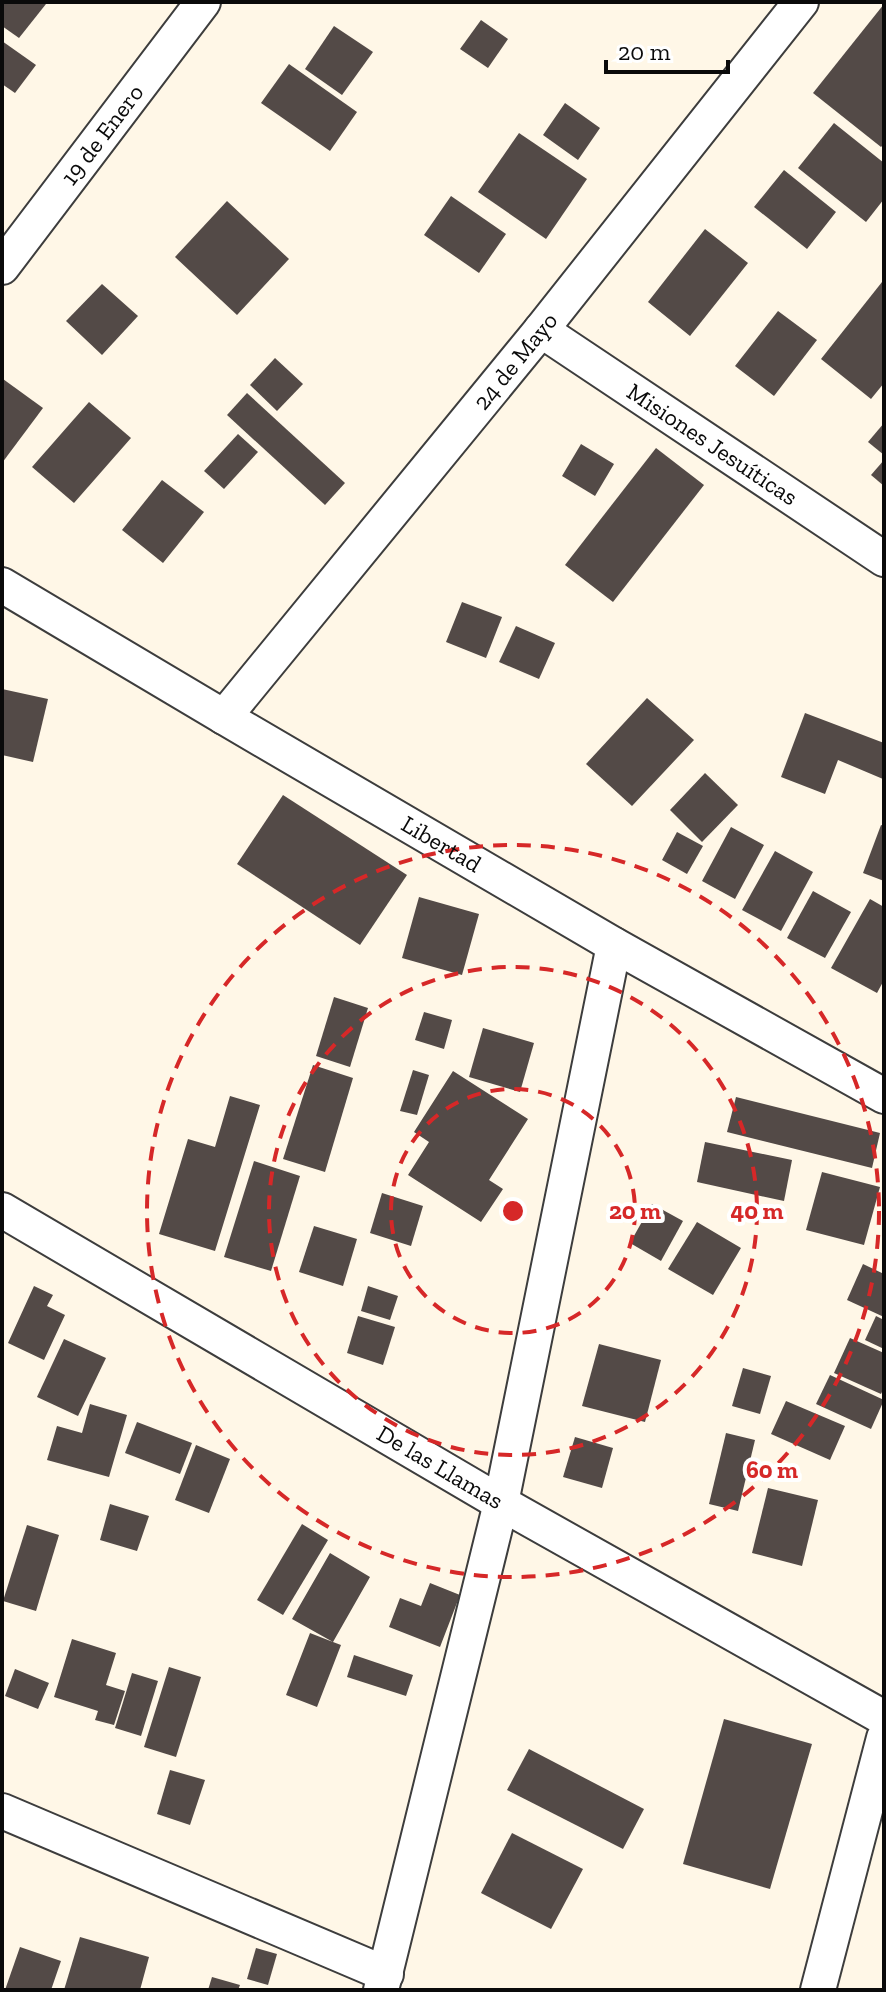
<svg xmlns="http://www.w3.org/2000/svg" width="886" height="1992" font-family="'Zilla Slab',serif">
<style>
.building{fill:#534a47}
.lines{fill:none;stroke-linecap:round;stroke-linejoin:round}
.street-casing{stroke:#3d3d3d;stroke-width:38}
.street{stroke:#fff;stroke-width:34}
.ring{fill:none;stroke:#d62828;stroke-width:4;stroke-dasharray:14 10}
.labels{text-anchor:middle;stroke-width:8;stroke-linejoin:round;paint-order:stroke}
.street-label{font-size:24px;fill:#0a0a0a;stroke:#fff}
.centre{fill:#d62828;stroke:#fff;stroke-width:4}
.ring-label{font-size:24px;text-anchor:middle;font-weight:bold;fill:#d62828;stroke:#fff;stroke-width:8;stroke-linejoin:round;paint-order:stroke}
</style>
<rect width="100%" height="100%" fill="#fff7e7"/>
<g class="building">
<polygon points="2,2 44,2 46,4 19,38 2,26"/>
<polygon points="884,4 884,144 881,147 813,93"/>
<polygon points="481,20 508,39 488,68 460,49"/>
<polygon points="334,26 373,52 342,95 305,69"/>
<polygon points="2,41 36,65 15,93 2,84"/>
<polygon points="289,64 357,112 330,151 261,103"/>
<polygon points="565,103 600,128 578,160 543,135"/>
<polygon points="834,123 884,163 884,199 866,222 798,168"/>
<polygon points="519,133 587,179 546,239 478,192"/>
<polygon points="784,170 836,212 807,249 754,207"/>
<polygon points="451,196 506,234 479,273 424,235"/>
<polygon points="227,201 289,259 237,315 175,257"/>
<polygon points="705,229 748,263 690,336 648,302"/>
<polygon points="882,282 884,284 884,383 871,399 821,359"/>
<polygon points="102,284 138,316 102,355 66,321"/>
<polygon points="778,311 817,340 774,396 735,366"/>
<polygon points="275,358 303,384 277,411 250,385"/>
<polygon points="3,379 43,408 2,463 2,381"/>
<polygon points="247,393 345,483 325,505 227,415"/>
<polygon points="89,402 131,438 74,503 32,467"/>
<polygon points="884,423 884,455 868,442"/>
<polygon points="238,434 258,452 224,489 204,471"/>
<polygon points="581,444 614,464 595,496 562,476"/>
<polygon points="656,448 704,485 613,602 565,565"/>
<polygon points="884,460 884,486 871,475"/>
<polygon points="162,480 204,512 163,563 122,530"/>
<polygon points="462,602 502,617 486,658 446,642"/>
<polygon points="516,626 555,643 539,679 499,662"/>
<polygon points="2,689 48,699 33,762 2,755"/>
<polygon points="647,698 694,740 632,806 586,764"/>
<polygon points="805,713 884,743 883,779 838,760 825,794 781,777"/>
<polygon points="705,773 738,805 702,842 670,810"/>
<polygon points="283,795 407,875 360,945 237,864"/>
<polygon points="881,825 884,826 884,881 863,873"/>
<polygon points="731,827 764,845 735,899 702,881"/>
<polygon points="677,832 703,846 687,874 662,860"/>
<polygon points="775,851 813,872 781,931 742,910"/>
<polygon points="813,891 851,912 825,958 787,938"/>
<polygon points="419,897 479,914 462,975 402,958"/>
<polygon points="870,899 884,907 884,980 877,993 831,968"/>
<polygon points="334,997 368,1008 350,1067 316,1056"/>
<polygon points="424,1012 452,1020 444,1049 415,1040"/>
<polygon points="483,1028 534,1043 520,1092 469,1077"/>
<polygon points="313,1065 353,1078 325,1172 283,1159"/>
<polygon points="413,1070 429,1075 417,1115 400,1111"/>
<polygon points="453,1071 528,1119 489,1180 503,1189 481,1222 408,1175 429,1142 414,1132"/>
<polygon points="230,1096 260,1105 215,1251 159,1234 188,1139 215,1147"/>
<polygon points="736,1097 880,1133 872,1168 727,1132"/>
<polygon points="705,1142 792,1160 784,1201 697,1182"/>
<polygon points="254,1161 300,1176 271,1271 224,1257"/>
<polygon points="822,1172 880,1187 864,1245 806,1230"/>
<polygon points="382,1193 423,1206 411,1246 370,1233"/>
<polygon points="652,1204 683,1221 661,1261 630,1243"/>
<polygon points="697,1222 741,1248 713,1295 668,1269"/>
<polygon points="314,1226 357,1239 343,1286 299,1272"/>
<polygon points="863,1264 884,1274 884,1317 847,1300"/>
<polygon points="34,1286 53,1295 47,1306 65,1315 44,1360 8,1343"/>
<polygon points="368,1286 398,1296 390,1320 361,1311"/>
<polygon points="358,1316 395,1327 383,1365 347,1353"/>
<polygon points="876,1316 884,1320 884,1349 865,1340"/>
<polygon points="850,1338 884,1353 884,1388 881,1394 834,1373"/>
<polygon points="64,1339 106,1358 78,1416 37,1397"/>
<polygon points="599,1344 661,1360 645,1422 582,1406"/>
<polygon points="743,1368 771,1376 760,1414 732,1406"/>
<polygon points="830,1375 884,1400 871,1429 816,1404"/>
<polygon points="786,1401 845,1426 830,1460 771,1434"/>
<polygon points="90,1404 127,1415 109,1477 47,1460 57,1426 82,1433"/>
<polygon points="137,1422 192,1443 180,1474 125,1453"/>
<polygon points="726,1433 755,1440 738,1511 709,1504"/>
<polygon points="575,1437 613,1448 602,1488 563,1477"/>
<polygon points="196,1445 230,1459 209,1513 175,1500"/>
<polygon points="768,1488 818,1500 802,1566 752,1553"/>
<polygon points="110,1504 149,1516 137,1551 100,1540"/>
<polygon points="302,1524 328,1540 283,1615 257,1600"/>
<polygon points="27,1525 59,1535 36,1611 3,1601"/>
<polygon points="330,1553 370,1577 333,1642 341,1645 317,1707 286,1695 310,1633 333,1642 292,1619"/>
<polygon points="430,1583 460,1595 440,1647 389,1627 400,1598 421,1606"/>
<polygon points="72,1639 116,1653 106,1685 125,1691 114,1725 95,1720 98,1711 54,1697"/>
<polygon points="354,1655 413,1675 406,1696 347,1677"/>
<polygon points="169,1667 201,1677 176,1757 144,1747"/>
<polygon points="15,1669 49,1683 38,1709 5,1696"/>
<polygon points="132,1673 158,1681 141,1736 115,1728"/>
<polygon points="724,1719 812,1744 770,1889 683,1864"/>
<polygon points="529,1749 644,1809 623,1849 507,1790"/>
<polygon points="170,1770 205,1780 190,1825 157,1814"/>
<polygon points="512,1833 583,1869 551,1929 481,1893"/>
<polygon points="80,1937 149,1957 140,1990 64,1990"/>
<polygon points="20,1947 61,1961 51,1990 5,1990"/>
<polygon points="256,1948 277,1954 268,1985 247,1979"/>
<polygon points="212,1977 240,1985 238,1990 208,1990"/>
</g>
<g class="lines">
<defs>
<g id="street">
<path id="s1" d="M2,267L203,2"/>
<path id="s2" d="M541,330L884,559"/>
<path id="s3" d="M2,585L224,717L614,945L884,1096"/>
<path id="s4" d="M224,717L541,330L801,2"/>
<path id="s5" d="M2,1210L501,1503L884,1718"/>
<polyline points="2,1811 386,1974"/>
<polyline points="381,1990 501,1503 614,945"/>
<polyline points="818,1990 884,1738"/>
</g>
</defs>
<use href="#street" class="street-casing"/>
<use href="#street" class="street"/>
</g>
<g class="ring">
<circle cx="513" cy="1211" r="122"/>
<circle cx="513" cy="1211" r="244"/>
<circle cx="513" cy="1211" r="366"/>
</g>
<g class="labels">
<g class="street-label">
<text dy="8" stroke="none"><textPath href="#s1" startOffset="166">19 de Enero</textPath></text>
<text dy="8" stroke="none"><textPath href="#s4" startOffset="460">24 de Mayo</textPath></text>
<text dy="8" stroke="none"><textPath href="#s2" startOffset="206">Misiones Jesuíticas</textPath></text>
<text dy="8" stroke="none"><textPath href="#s3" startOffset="510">Libertad</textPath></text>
<text dy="8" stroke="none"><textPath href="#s5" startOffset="508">De las Llamas</textPath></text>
</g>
</g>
<circle cx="513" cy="1211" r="12" class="centre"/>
<g class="ring-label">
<text x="635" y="1219">20 m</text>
<text x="757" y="1219">40 m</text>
<text x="772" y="1478">60 m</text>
</g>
<rect width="886" height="1992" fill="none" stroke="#0a0a0a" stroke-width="8"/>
<path d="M606 60v12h122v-12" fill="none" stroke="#0a0a0a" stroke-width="4"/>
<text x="618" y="60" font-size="24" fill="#0a0a0a" stroke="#ffffff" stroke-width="6" paint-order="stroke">20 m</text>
</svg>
